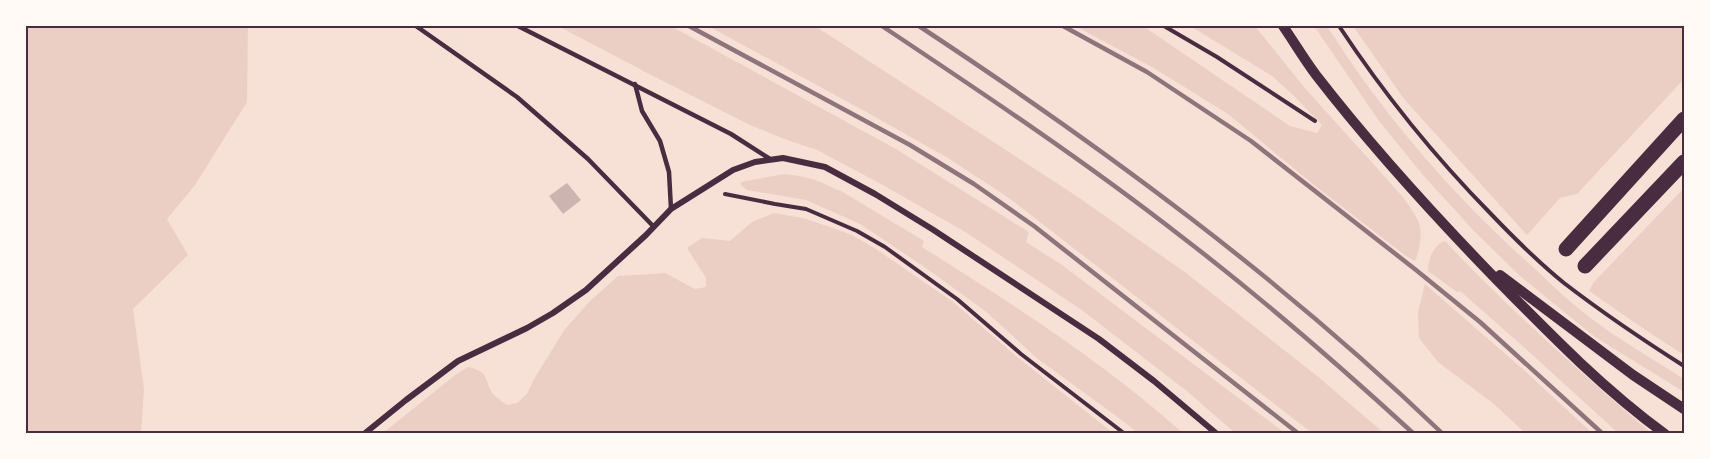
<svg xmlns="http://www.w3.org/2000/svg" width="1710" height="459" font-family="'Exo 2',sans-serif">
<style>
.green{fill:#ebcfc5}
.building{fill:#ccb4b1}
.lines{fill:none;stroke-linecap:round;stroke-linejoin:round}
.path{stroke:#4a2c40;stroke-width:4}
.service{stroke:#4a2c40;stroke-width:4.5}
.minor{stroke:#4a2c40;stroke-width:6}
.tertiary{stroke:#4a2c40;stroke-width:10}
.primary{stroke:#4a2c40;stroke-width:15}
.rail{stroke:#8f747c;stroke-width:4.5}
.neatline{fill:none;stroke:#4a2c40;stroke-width:2}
</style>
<rect width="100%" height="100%" fill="#f7e1d7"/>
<g class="green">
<polygon points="26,26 248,26 247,102 195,185 167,219 188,255 133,309 144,389 141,433 26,433"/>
<polygon points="558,26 671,26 896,149 1029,232 1026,242 1062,265 1285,433 1235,433 1188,392 1083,311 967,233 881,184 817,150 787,140 750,125 653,76"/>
<polygon points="708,26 815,26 1075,195 1186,273 1316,375 1384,433 1312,433 1009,198 948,158 868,113"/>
<path d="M1075,26H1143L1290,126L1317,133L1322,125L1293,95L1272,76L1190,26H1255L1304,87L1402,196C1408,205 1418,216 1420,227C1422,237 1419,253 1415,261L1406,256L1314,185L1228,114L1152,67Z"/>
<path d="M1314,26H1327C1384,116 1454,197 1534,268C1554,287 1574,306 1596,322C1624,343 1655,360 1684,379V392L1595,337L1520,276L1474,231L1423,175L1379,121Z"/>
<polygon points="1353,26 1684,26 1684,79 1577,194 1560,198 1527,235 1404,99"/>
<path d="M784,174C796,175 807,177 818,181C827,184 831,188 841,191L924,241L922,247C1013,304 1103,362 1183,433H1137L1127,424L1038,359L984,310L923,266L860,224L806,200L747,190L741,185V182Z"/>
<polygon points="1684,188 1684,355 1653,335 1589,291 1594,282"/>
<path d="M774,213L803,218L827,226L852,235L876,249L953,302L1016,356L1113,433H383L455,375L468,367C492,372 483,382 494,395C498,399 503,402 507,405L517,403L527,394L534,379L565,329L590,301L618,276L665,273L695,289L706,287V278L687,248L702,238L730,241L752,222Z"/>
<path d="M1445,241C1509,309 1580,372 1651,433H1618L1526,349L1460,291L1457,292L1428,271C1428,260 1433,245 1445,241Z"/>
<polygon points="1425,284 1525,371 1592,433 1525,433 1494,404 1438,362 1419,338 1418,312"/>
</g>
<polygon class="building" points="567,183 581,200 563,214 549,196"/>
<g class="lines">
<g class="path">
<polyline points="1164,26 1217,57 1315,121"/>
<path d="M1339,26C1384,94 1433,155 1491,214C1514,238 1538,262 1564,283C1603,313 1643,340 1684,366"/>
<polyline points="725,194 775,204 806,209 857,231 885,247 957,299 1021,354 1125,434"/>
</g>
<g class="service">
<polyline points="416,26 517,97 588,159 654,227"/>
<polyline points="518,26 731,134 770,159"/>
<polyline points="635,84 642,111 660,141 669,172 671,209"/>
</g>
<polyline class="minor" points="364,434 406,400 458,361 527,328 553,313 586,290 646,235 671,209 733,170 755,162 783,158 825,167 875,194 932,229 1099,339 1154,381 1217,434"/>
<g class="tertiary">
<path d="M1283,26C1294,42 1304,59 1316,75C1371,146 1431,212 1494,277C1548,332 1602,388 1665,434"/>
<polyline points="1500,275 1633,375 1684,409"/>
</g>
<g class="primary">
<polyline points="1566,249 1684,119"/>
<polyline points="1585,266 1684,162"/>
</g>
<g class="rail">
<polyline points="689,26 910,145 974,184 1034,226 1299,434"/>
<path d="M882,26C984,94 1086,162 1182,237C1263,299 1339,365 1414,434"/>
<path d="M919,26C1104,148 1283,280 1443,434"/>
<polyline points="1063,26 1147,72 1251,141 1416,270 1480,322 1603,434"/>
</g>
</g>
<rect width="1710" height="459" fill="none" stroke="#fffaf5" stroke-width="54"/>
<rect x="27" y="27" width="1656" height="405" class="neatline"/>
</svg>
